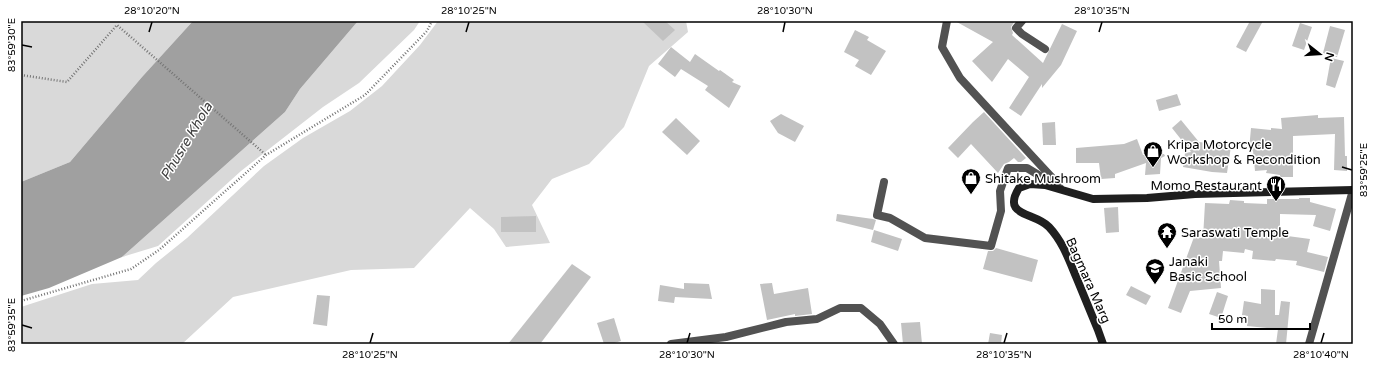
<svg xmlns="http://www.w3.org/2000/svg" width="1374" height="365" font-family="'Varela Round',sans-serif">
<style>
.green{fill:#d9d9d9}
.water{fill:#a0a0a0}
.building{fill:#c2c2c2}
.lines{fill:none;stroke-linecap:round;stroke-linejoin:round}
.path{stroke:#747474;stroke-width:2.5;stroke-dasharray:1 2;stroke-linecap:butt}
.street{stroke:#525252;stroke-width:8}
.secondary{stroke:#1f1f1f;stroke-width:8}
.ticks{fill:none;stroke:#000;stroke-width:1.5}
.labels{text-anchor:middle;stroke-width:3;stroke-linejoin:round;paint-order:stroke}
.poi-label{font-size:13px;fill:#000;stroke:#fff;text-anchor:start}
.street-label{font-size:13px;fill:#000;stroke:#fff}
.water-label{font-size:14px;font-style:italic;fill:#414141;stroke:#fff}
.neatline{fill:none;stroke:#000;stroke-width:1.5}
.ticks-label{font-size:10px;text-anchor:middle;fill:#000}
</style>
<rect width="100%" height="100%" fill="#fff"/>
<g class="green">
<polygon points="21,21 193,21 142,77 70,162 21,182"/>
<polygon points="358,21 420,21 414,30 359,83 323,107 241,171 158,246 122,257 285,112 300,89"/>
<polygon points="438,21 686,21 688,32 649,66 624,127 589,164 552,179 532,205 550,243 506,247 494,229 470,208 414,268 351,270 233,297 182,344 21,344 21,307 92,284 138,280 156,263 187,238 264,166 303,138 350,111 382,86 420,45"/>
</g>
<polygon class="water" points="193,21 358,21 300,89 285,112 122,257 49,288 21,296 21,182 70,162 142,77"/>
<g class="building">
<polygon points="642,21 665,21 675,30 663,41"/>
<polygon points="955,21 1015,21 1011,27 1013,33 1012,35 1043,63 1062,24 1077,31 1061,65 1042,88 1042,84 1021,116 1009,108 1029,77 1008,59 992,82 972,61 993,42"/>
<polygon points="1250,21 1263,21 1246,52 1236,47"/>
<polygon points="1300,23 1312,27 1304,50 1292,46"/>
<polygon points="1330,26 1345,30 1337,57 1323,53"/>
<polygon points="855,30 869,37 867,40 886,51 871,75 855,66 859,60 844,52"/>
<polygon points="671,47 690,62 695,54 719,71 720,70 734,80 732,82 741,86 729,108 705,90 708,86 681,69 675,77 658,64"/>
<polygon points="1331,58 1344,61 1335,88 1326,85"/>
<polygon points="1177,94 1181,105 1159,111 1156,100"/>
<polygon points="984,112 1026,158 1021,162 1018,162 1014,158 1009,162 1004,164 998,173 971,144 958,158 948,148 973,122"/>
<polygon points="781,114 804,126 795,142 778,133 770,121"/>
<polygon points="1318,115 1318,118 1344,117 1345,156 1347,156 1347,171 1334,170 1335,134 1293,136 1293,177 1280,177 1280,175 1266,173 1267,170 1255,171 1253,151 1249,150 1251,128 1271,130 1271,128 1282,129 1281,118"/>
<polygon points="676,118 700,141 687,155 662,132"/>
<polygon points="1181,120 1199,142 1231,146 1227,173 1212,172 1183,167 1185,153 1191,152 1172,128"/>
<polygon points="1055,122 1056,145 1043,145 1042,123"/>
<polygon points="1137,139 1143,155 1164,154 1165,156 1161,158 1160,174 1145,175 1146,163 1115,174 1115,178 1101,179 1099,163 1076,163 1076,148 1124,144"/>
<polygon points="1299,198 1310,198 1310,202 1336,209 1330,231 1313,226 1316,215 1280,214 1280,235 1310,239 1307,252 1328,257 1324,272 1296,265 1297,261 1276,259 1275,261 1252,259 1253,251 1245,249 1244,253 1223,251 1222,261 1219,261 1221,288 1190,291 1181,313 1168,308 1194,237 1203,238 1205,203 1229,204 1230,200 1244,201 1244,203 1267,204 1267,199 1299,199"/>
<polygon points="1118,207 1119,232 1106,233 1104,208"/>
<polygon points="837,214 873,219 876,220 873,230 836,221"/>
<polygon points="536,216 536,232 501,232 501,217"/>
<polygon points="874,230 902,239 898,251 871,242"/>
<polygon points="996,248 1038,260 1032,282 983,269 988,251 993,251"/>
<polygon points="572,264 591,277 540,344 508,344"/>
<polygon points="684,283 709,284 712,299 675,297 674,303 658,301 660,285 684,289"/>
<polygon points="772,283 774,294 808,288 812,314 795,316 795,314 767,320 760,284"/>
<polygon points="1131,286 1151,296 1146,305 1126,295"/>
<polygon points="1261,289 1275,290 1275,315 1279,315 1281,301 1290,302 1286,344 1276,344 1278,329 1247,326 1248,316 1242,315 1244,301 1261,304"/>
<polygon points="1217,292 1228,296 1221,318 1209,314"/>
<polygon points="317,295 330,296 327,326 313,324"/>
<polygon points="614,318 621,341 611,344 604,344 597,323"/>
<polygon points="920,322 922,344 903,344 901,323"/>
<polygon points="990,333 1002,335 1001,344 988,344"/>
</g>
<g class="lines">
<g class="path">
<polyline points="21,75 67,82 117,25 266,155"/>
<polyline points="21,301 131,269 159,250 266,155 365,95 427,31 432,21"/>
</g>
<g class="street">
<polyline points="947,21 942,47 960,78 1057,183"/>
<polyline points="1022,21 1016,28 1022,34 1045,49"/>
<polyline points="884,182 877,215 890,218 925,238 991,246 1001,211 1000,191 1008,168 1027,168 1060,188"/>
<polyline points="671,344 726,337 786,322 817,319 840,308 861,308 880,324 894,344"/>
<polyline points="1309,344 1353,190"/>
</g>
<path class="secondary" d="M1103,344L1098,330C1091,313 1084,296 1077,279C1069,260 1063,242 1049,227C1035,212 1001,217 1019,188L1030,184L1045,185L1093,199L1147,198L1195,194L1353,190"/>
</g>
<path class="ticks" d="M149,32L152,22M466,32L469,22M783,32L785,22M1099,32L1102,22M22,45L32,47M1342,167L1352,170M22,325L32,328M370,343L373,333M687,343L690,333M1004,343L1007,333M1321,343L1324,333"/>
<defs>
<symbol id="shop-pin" viewBox="-11 -11 22 30"><path d="M0 17L-7.5 6A9.5 9.5 0 1 1 7.5 6Z" fill="#000" stroke="#fff"/><path d="M-5-2.5h2.3a2.7 3.5 0 0 1 5.4 0H5L5.5 6h-11ZM-1.5-2.5h3a1.5 2.3 0 0 0-3 0Z" fill="#fff"/></symbol>
<symbol id="restaurant-pin" viewBox="-11 -11 22 30"><path d="M0 17L-7.5 6A9.5 9.5 0 1 1 7.5 6Z" fill="#000" stroke="#fff"/><path d="M-5-6h1v4h1v-4h1v4h1v-4h1v5L-1.5 .5V6h-2V.5L-5-1ZM5-6V6H3V1.5H1.5Q1.5-4 5-6Z" fill="#fff"/></symbol>
<symbol id="temple-pin" viewBox="-11 -11 22 30"><path d="M0 17L-7.5 6A9.5 9.5 0 1 1 7.5 6Z" fill="#000" stroke="#fff"/><path d="M0-6L5-2H3V0L6.5 2.5H4V6H1.5V3h-3V6H-4V2.5H-6.5L-3 0V-2H-5Z" fill="#fff"/></symbol>
<symbol id="school-pin" viewBox="-11 -11 22 30"><path d="M0 17L-7.5 6A9.5 9.5 0 1 1 7.5 6Z" fill="#000" stroke="#fff"/><path d="M0-5L7-2L0 1L-7-2ZM-4 1L0 2.5L4 1V4Q0 6-4 4Z" fill="#fff"/></symbol>
</defs>
<g fill-rule="evenodd">
<use href="#shop-pin" x="1142" y="140" width="22" height="30"/>
<use href="#shop-pin" x="960" y="167" width="22" height="30"/>
<use href="#restaurant-pin" x="1265" y="174" width="22" height="30"/>
<use href="#temple-pin" x="1156" y="221" width="22" height="30"/>
<use href="#school-pin" x="1144" y="257" width="22" height="30"/>
</g>
<g class="labels">
<g class="poi-label">
<text x="1167" y="149">Kripa Motorcycle<tspan x="1167" dy="15">Workshop &amp; Recondition</tspan></text>
<text x="985" y="183">Shitake Mushroom</text>
<text x="1262" y="190" text-anchor="end">Momo Restaurant</text>
<text x="1181" y="237">Saraswati Temple</text>
<text x="1169" y="266">Janaki<tspan x="1169" dy="15">Basic School</tspan></text>
</g>
<g class="street-label">
<text transform="translate(1089 280) rotate(66)" y="5">Bagmara Marg</text>
</g>
<g class="water-label">
<text transform="translate(186 141) rotate(-59)" y="5">Phusre Khola</text>
</g>
</g>
<rect width="1374" height="365" fill="none" stroke="#ffffff" stroke-width="44"/>
<g transform="translate(1320 54) rotate(107)" stroke="#ffffff" stroke-width="3" paint-order="stroke">
<path d="M0-3L7 15L0 10L-7 15Z" fill="#000000"/>
<text y="-6" font-size="11" font-weight="bold" text-anchor="middle" fill="#000000">N</text>
</g>
<path d="M1212 323v6h98v-6" fill="none" stroke="#000000" stroke-width="2"/>
<text x="1218" y="323" font-size="12" fill="#000000" stroke="#ffffff" stroke-width="3" paint-order="stroke">50 m</text>
<rect x="22" y="22" width="1330" height="321" class="neatline"/>
<g class="ticks-label">
<text x="152" y="14">28°10'20"N</text>
<text x="469" y="14">28°10'25"N</text>
<text x="785" y="14">28°10'30"N</text>
<text x="1102" y="14">28°10'35"N</text>
<text transform="translate(11 45) rotate(-90)" y="4">83°59'30"E</text>
<text transform="translate(1363 170) rotate(-90)" y="4">83°59'25"E</text>
<text transform="translate(11 325) rotate(-90)" y="4">83°59'35"E</text>
<text x="370" y="358">28°10'25"N</text>
<text x="687" y="358">28°10'30"N</text>
<text x="1004" y="358">28°10'35"N</text>
<text x="1321" y="358">28°10'40"N</text>
</g>
</svg>
